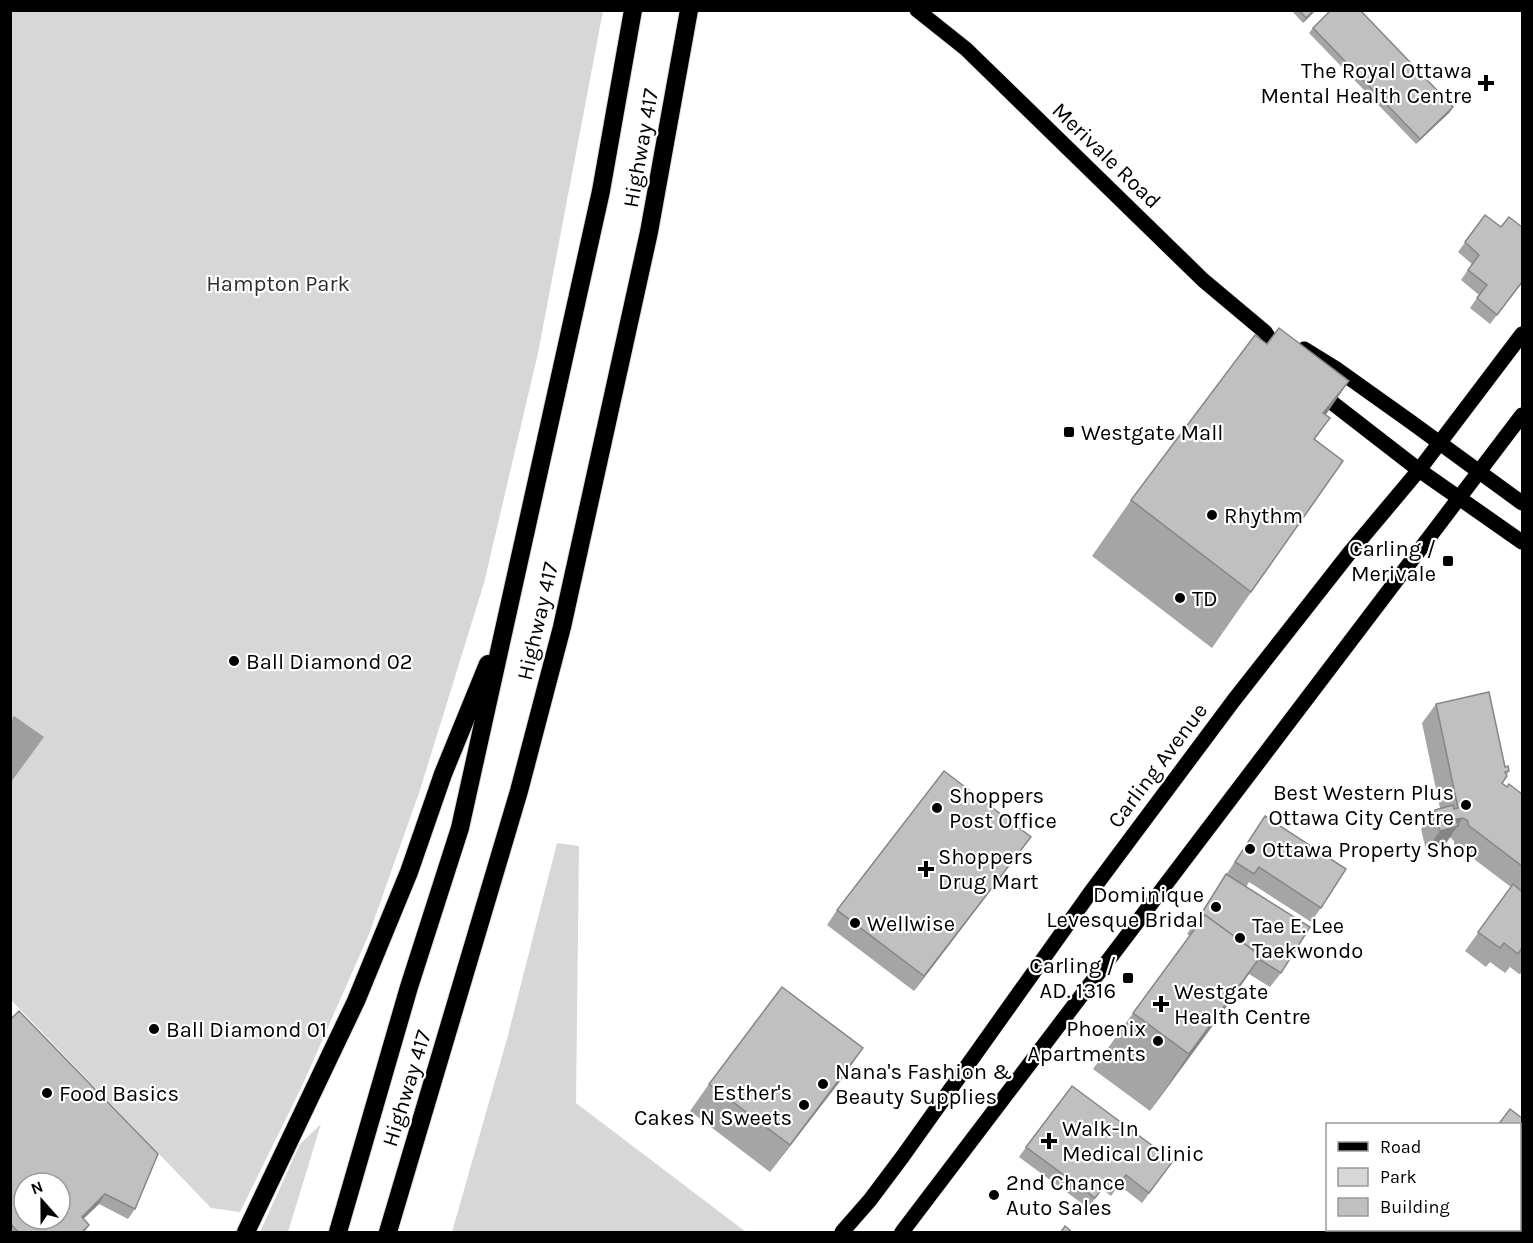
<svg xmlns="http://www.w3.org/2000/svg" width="1533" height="1243" font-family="Karla,sans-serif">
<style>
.green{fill:#d7d7d7}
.water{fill:#9e9e9e}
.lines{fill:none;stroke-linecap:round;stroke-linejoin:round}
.major-casing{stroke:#dbdbdb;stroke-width:16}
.highway-casing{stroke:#dbdbdb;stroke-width:20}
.minor{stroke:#505050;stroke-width:15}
.major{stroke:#000;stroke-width:15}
.highway{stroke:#000;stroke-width:18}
.wall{fill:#a5a5a5}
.shaded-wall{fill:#868686}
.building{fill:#c0c0c0;stroke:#868686;stroke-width:1.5;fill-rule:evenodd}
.poi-dot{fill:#000;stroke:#fff;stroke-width:2}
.labels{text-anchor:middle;stroke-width:4.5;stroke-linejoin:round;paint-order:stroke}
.poi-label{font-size:22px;fill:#000;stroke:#fff;text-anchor:start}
.street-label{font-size:22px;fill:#000;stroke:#fff}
.park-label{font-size:22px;fill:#2e2e2e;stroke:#fff}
</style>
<rect width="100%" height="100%" fill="#fff"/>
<g class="green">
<polygon points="11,11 603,11 538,353 484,583 420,790 369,934 303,1084 240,1212 211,1208 11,1000"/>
<polygon points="557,843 579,846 576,1103 746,1232 452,1232 507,1039"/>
<polygon points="321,1124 288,1232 260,1232 300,1144"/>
</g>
<polygon class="water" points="14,716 44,737 11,782 11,721"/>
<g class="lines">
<defs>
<g id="major">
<polyline points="917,10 966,49 1203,280 1265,332 1281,356"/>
<polyline points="1304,349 1338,370 1411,422 1522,503"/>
<polyline points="1317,391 1419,470 1522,542"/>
<polyline points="842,1232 870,1200 903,1156 1090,893 1234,700 1351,551 1419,470 1522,334"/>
<polyline points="902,1232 1522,415"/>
</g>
<g id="highway">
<polyline points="246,1232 356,1001 409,872 443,774 488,664"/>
<polyline points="338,1232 409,987 460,828 601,191 633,10"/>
<polyline points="388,1232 519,791 562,627 649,232 689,10"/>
</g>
</defs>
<use href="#major" class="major-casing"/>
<use href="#highway" class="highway-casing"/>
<g class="minor">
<polyline points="1520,1216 1522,1212"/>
<polyline points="1507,1232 1509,1230"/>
</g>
<use href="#major" class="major"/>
<use href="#highway" class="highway"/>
</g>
<g class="wall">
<polygon points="1291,10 1316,10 1303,23"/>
<polygon points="1313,28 1450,112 1416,144 1309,33"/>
<polygon points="1485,215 1522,283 1490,324 1470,308 1479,295 1461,280 1472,264 1458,252"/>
<polygon points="1325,415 1330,418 1315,439 1343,461 1212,648 1092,556 1131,500"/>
<polygon points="1436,704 1509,771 1502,783 1507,787 1522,794 1522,973 1519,974 1510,967 1505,973 1490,962 1486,967 1465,951 1511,887 1454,844 1454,841 1450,837 1444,846 1426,850 1421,829 1435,810 1440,808 1422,723"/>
<polygon points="1255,831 1321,908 1311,922 1249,882 1246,887 1281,973 1270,987 1249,974 1222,1013 1150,1111 1093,1069 1133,1013 1190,936 1187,934"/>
<polygon points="1020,852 914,991 827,925 837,910"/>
<polygon points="10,1020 135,1209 128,1219 99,1204 83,1219 89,1225 84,1233 10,1233"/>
<polygon points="844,1076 770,1172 690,1111 709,1084"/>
<polygon points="1522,1118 1522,1150 1520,1155 1520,1125"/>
<polygon points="1026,1147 1166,1171 1142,1203 1119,1185 1111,1196 1102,1189 1088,1208 1019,1157"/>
</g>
<g class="shaded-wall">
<polygon points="1314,10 1316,10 1303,23 1306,18"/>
<polygon points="1453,107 1450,112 1416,144 1420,139"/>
<polygon points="1349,381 1310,438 1323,413"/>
<polygon points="1463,818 1444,846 1426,850 1440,831 1456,819"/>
<polygon points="1031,837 1020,852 914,991 924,976"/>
<polygon points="1261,956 1222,1013 1150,1111 1189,1054"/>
<polygon points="863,1048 844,1076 770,1172 790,1145"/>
<polygon points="105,1194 99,1204 75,1227 82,1217"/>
</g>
<g class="building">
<polygon points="1299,10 1314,10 1306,18"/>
<polygon points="1331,10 1360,10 1453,107 1420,139 1313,28"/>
<polygon points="1485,215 1501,227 1509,217 1522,227 1522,282 1497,315 1477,298 1487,285 1468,270 1479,255 1465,242"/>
<polygon points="1279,328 1349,381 1323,413 1330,418 1314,439 1343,461 1251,592 1131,500 1255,335 1267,344"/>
<polygon points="1489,692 1505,767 1508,766 1509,771 1505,772 1507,776 1502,783 1507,787 1509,784 1522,794 1522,866 1468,825 1468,821 1463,818 1456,819 1458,826 1440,831 1435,810 1453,805 1454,809 1458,808 1436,704"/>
<polygon points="944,771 1031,837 924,976 837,910"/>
<polygon points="1265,816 1346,869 1321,908 1259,867 1254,874 1235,862"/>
<polygon points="1226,874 1310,927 1281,973 1259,959 1261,956 1205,915 1201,921 1198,919"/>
<polygon points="1513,884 1522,892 1522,948 1518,954 1504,943 1500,948 1478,932"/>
<polygon points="1205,915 1261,956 1189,1054 1133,1013"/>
<polygon points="782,987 863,1048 790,1145 709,1084"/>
<path d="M19,1011L158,1154L135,1209L105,1194L82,1217L89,1225L81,1233H19L10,1223V1020ZM24,1183H60V1219H24Z"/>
<polygon points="1072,1086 1173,1161 1149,1193 1126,1175 1118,1186 1109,1180 1095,1198 1026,1147"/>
<polygon points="1510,1109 1522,1118 1522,1147 1520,1146 1520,1141 1521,1140 1520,1139 1520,1125 1498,1125"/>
<polygon points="1065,1226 1073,1233 1060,1233"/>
</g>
<g class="poi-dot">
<path d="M1483 74h6v6h6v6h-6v6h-6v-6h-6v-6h6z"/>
<rect x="1063" y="426" width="12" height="12" rx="3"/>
<circle cx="1212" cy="515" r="6"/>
<rect x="1442" y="555" width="12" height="12" rx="3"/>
<circle cx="1180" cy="598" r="6"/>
<circle cx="234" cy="661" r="6"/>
<circle cx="1466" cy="805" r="6"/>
<circle cx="937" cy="808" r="6"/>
<circle cx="1250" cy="849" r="6"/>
<path d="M923 860h6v6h6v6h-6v6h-6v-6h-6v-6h6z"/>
<circle cx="1216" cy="907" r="6"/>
<circle cx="855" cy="923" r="6"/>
<circle cx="1240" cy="938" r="6"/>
<rect x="1122" y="972" width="12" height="12" rx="3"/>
<path d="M1158 995h6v6h6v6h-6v6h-6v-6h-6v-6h6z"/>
<circle cx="154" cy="1029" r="6"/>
<circle cx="1158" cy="1041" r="6"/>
<circle cx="823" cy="1084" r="6"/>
<circle cx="47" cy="1093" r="6"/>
<circle cx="804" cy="1105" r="6"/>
<path d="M1046 1132h6v6h6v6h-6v6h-6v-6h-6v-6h6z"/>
<circle cx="994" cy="1195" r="6"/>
</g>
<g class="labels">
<g class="poi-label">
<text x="1472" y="78" text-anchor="end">The Royal Ottawa<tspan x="1472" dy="25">Mental Health Centre</tspan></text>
<text x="1081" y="440">Westgate Mall</text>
<text x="1224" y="523">Rhythm</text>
<text x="1436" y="556" text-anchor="end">Carling /<tspan x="1436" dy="25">Merivale</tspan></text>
<text x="1192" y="606">TD</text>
<text x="246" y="669">Ball Diamond 02</text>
<text x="1454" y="800" text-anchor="end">Best Western Plus<tspan x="1454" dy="25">Ottawa City Centre</tspan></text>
<text x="949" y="803">Shoppers<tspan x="949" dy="25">Post Office</tspan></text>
<text x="1262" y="857">Ottawa Property Shop</text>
<text x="938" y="864">Shoppers<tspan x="938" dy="25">Drug Mart</tspan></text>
<text x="1204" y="902" text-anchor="end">Dominique<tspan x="1204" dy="25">Levesque Bridal</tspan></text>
<text x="867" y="931">Wellwise</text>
<text x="1252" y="933">Tae E. Lee<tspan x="1252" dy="25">Taekwondo</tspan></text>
<text x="1116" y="973" text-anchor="end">Carling /<tspan x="1116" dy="25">AD. 1316</tspan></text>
<text x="1174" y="999">Westgate<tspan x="1174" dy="25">Health Centre</tspan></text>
<text x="1146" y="1036" text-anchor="end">Phoenix<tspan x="1146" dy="25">Apartments</tspan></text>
<text x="166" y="1037">Ball Diamond 01</text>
<text x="835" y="1079">Nana's Fashion &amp;<tspan x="835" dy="25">Beauty Supplies</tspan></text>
<text x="792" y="1100" text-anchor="end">Esther's<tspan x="792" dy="25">Cakes N Sweets</tspan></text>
<text x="59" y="1101">Food Basics</text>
<text x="1062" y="1136">Walk-In<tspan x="1062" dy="25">Medical Clinic</tspan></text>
<text x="1006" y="1190">2nd Chance<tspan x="1006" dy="25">Auto Sales</tspan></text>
</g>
<g class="street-label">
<text transform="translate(640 148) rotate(-80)" y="8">Highway 417</text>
<text transform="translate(1107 155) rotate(44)" y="8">Merivale Road</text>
<text transform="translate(537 621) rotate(-77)" y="8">Highway 417</text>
<text transform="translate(1157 765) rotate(-53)" y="8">Carling Avenue</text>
<text transform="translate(406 1088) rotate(-73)" y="8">Highway 417</text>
</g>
<g class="park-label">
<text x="278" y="291">Hampton Park</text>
</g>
</g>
<rect width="1533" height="1243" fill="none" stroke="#000000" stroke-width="24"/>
<rect x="1326" y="1123" width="195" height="108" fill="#ffffff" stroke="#999999" stroke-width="1.5"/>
<rect x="1338" y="1142" width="30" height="9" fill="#000000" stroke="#999999" stroke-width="1.5"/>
<text x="1380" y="1153" font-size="18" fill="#000000">Road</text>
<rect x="1338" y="1168" width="30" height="18" fill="#d7d7d7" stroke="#999999" stroke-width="1.5"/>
<text x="1380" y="1183" font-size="18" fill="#000000">Park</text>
<rect x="1338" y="1198" width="30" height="18" fill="#c0c0c0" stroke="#999999" stroke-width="1.5"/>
<text x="1380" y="1213" font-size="18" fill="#000000">Building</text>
<g transform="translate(42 1201) rotate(339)"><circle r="28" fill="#ffffff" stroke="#999999" stroke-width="1.5"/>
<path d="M0-4.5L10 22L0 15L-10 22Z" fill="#000000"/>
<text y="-9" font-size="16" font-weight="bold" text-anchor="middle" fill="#000000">N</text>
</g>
</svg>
